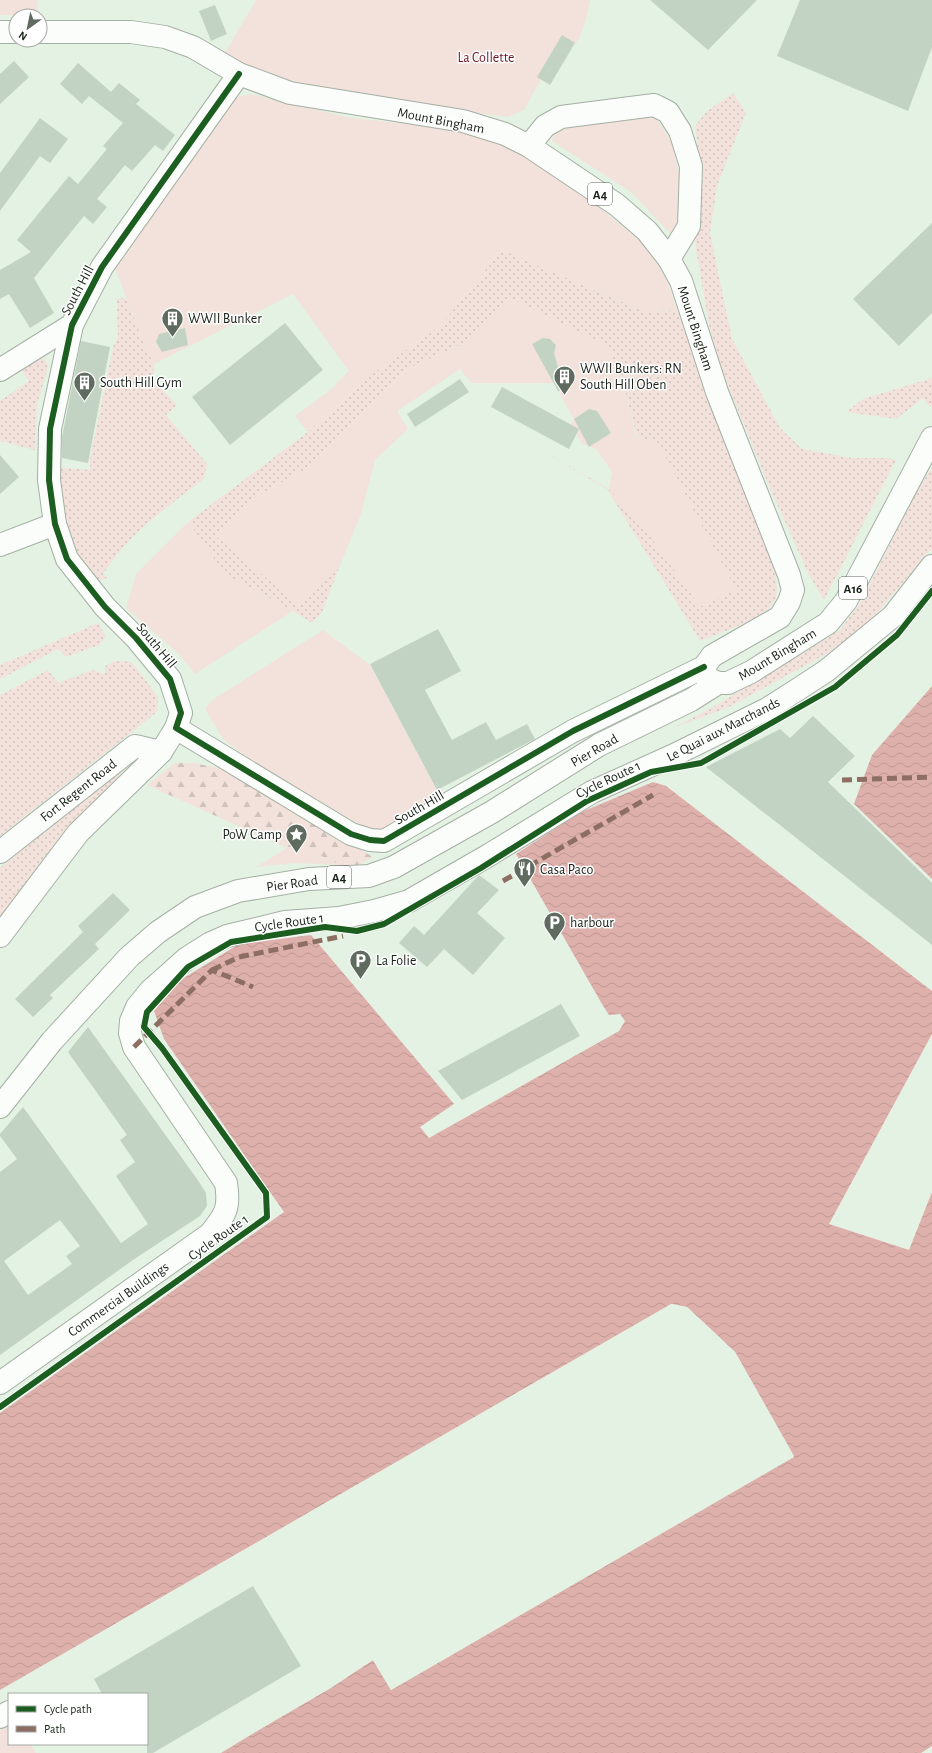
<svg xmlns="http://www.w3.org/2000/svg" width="932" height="1753" font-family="'Alegreya Sans',sans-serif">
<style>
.grass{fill:url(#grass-dots)}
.forest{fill:url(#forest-firs)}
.park{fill:#f2e2db}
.water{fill:url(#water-waves)}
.pier{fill:#e4f2e3}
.building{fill:#c3d3c3;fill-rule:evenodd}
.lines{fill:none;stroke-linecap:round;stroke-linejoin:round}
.minor-casing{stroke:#a4afa3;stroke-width:24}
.tertiary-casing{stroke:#a4afa3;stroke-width:24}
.primary-casing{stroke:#a4afa3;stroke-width:24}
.minor{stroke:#fbfdfb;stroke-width:22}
.tertiary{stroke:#fbfdfb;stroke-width:22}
.primary{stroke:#fbfdfb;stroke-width:22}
.quiet{stroke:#8d6e63;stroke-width:5;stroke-dasharray:10 5;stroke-linecap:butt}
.cycleway-casing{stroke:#fff;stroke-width:8}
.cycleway{stroke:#1b5e20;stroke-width:6}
.labels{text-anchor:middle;stroke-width:3;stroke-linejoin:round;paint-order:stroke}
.shield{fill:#fff;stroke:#5d645d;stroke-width:1}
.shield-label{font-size:13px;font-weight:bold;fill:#182218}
.park-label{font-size:14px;fill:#6c1624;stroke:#fff}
.street-label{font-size:14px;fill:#182218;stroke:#fff}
.poi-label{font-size:14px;fill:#182218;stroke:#fff;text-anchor:start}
</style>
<defs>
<pattern id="grass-dots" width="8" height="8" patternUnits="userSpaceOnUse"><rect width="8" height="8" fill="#f2e2db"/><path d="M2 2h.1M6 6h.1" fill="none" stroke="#cfc2bb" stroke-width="1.8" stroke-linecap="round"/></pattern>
<pattern id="forest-firs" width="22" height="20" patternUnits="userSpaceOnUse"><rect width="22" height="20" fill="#f2e2db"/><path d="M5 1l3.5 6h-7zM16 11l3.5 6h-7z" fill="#cfc2bb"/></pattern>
<pattern id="water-waves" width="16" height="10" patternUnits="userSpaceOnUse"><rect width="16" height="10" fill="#deb0ac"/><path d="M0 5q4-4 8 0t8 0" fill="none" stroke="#be9793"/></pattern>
</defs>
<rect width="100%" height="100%" fill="#e4f2e3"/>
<g class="grass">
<polygon points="733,93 746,113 717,186 710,233 732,339 780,428 802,449 852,458 886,458 896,460 824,600 809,575 766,479 718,361 709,325 696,249 695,216 699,161 695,126 706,112"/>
<path d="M502,250L643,311L677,310L771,560C774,571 779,585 776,597C770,618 719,633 700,641L607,489L536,447L609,489L648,533L736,590L657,442L637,437L623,384L509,297L462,344L408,369L304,470L259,495L217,537L300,605L339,568L322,612L312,623L293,611L225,574L188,522L308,432L376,371L439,327Z"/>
<path d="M126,298L144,344L154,364L153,380L177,405L166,415L207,464L204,479C166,508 129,533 103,574L107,578L96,582L80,565L65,524L56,467L90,470V459L113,347L118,337L117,299Z"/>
<polygon points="33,356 45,360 48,366 37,405 35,450 0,441 0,401 29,381 20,367"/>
<polygon points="932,378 932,405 929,407 923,398 896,419 846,412 863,399"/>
<polygon points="932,468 932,548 877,613 853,637 832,651 727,708 675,727 715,706 840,630 862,600 918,489"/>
<polygon points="98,623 106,637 99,645 66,657 58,649 0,679 0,665"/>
<polygon points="115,661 132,662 158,697 157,712 0,836 0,695 48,670 58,683 93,670 105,674 105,666"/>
<polygon points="116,772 122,777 51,848 0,918 0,868"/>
</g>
<polygon class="forest" points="175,763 194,763 222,769 373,857 356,866 340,865 298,845 287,848 147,785"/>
<g class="park">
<polygon points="0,0 37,0 39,15 0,15"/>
<polygon points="256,0 590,0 586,20 579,39 539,83 524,110 508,117 390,103 275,79 240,63 225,53"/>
<polygon points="251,94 351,118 468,130 527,156 593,203 641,241 665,275 677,310 643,311 502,250 439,327 376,371 308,432 295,416 329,391 349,371 293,294 154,364 144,344 115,268 144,218 234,98"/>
<polygon points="635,114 656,118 672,143 684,196 681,222 671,234 631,192 552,141 555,130 567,123"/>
<polygon points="509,297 608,346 623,384 636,437 657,442 736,590 700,607 648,533 609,489 612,472 596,449 582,444 571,424 574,420 554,383 471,383 460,369 397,411 408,429 375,460 361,514 339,568 300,606 217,537 259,495 304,470 408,369 462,344"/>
<polygon points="188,522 225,574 293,611 195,674 178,653 126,608 136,574"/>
<polygon points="323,630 370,665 437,790 434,803 384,831 351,825 249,759 223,739 205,709 212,700"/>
<polygon points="298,845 340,865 295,863 256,867 287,848"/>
<polygon points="9,1725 9,1744 31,1744 36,1753 0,1753 0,1730"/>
</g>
<g class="water">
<polygon points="932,686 932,879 854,804 872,755"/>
<polygon points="653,782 666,786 932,991 932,1034 829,1224 909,1250 932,1192 932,1746 921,1753 221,1753 373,1660 391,1690 794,1457 735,1352 687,1307 671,1304 0,1690 0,1413 284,1212 164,1039 154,1011 182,979 239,944 311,935 454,1104 420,1127 429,1138 619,1031 625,1021 620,1014 609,1015 602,1004 516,854 579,813"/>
</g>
<polygon class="pier" points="672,1304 687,1307 735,1352 794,1456 391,1690 373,1660 331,1688 219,1753 373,1658 375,1659 392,1687 792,1456 733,1353 686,1309 672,1306 0,1692 1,1690"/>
<g class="building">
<polygon points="650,0 757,0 708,50"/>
<polygon points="800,0 932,0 932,47 908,111 777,56"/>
<polygon points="215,5 227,34 211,41 199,11"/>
<polygon points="562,35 575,43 550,85 537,77"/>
<polygon points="14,61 29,77 0,104 0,74"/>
<polygon points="78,63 111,92 119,83 140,100 136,104 175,135 163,151 155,145 132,171 125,165 97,199 107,207 93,224 84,216 34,278 54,313 30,328 9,294 0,299 0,270 31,252 17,240 69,176 78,184 107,149 103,146 123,123 89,96 82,104 60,84"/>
<polygon points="40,118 68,139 50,163 40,156 0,211 0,173"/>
<polygon points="932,223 932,313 899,346 853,299"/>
<polygon points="285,323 323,370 230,445 192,397"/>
<polygon points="185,328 188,345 162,352 156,342 159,334"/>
<polygon points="543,338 550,339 556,345 554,353 564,389 558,391 532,344"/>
<polygon points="81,341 110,347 88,463 62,458 62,437"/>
<polygon points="460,379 469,392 415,427 407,414"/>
<polygon points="502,387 579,429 569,449 491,407"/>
<polygon points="589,409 597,411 611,433 589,447 574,419"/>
<polygon points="0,455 19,477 0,494"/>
<polygon points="438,629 461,671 425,690 452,740 486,722 496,740 527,724 535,739 437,790 370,664"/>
<polygon points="813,716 855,756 828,782 932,883 932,945 706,767 780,729 790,738"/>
<polygon points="479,875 499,890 477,913 505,938 473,975 444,949 427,967 399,943 414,926 424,935"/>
<polygon points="113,893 130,910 95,944 99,949 50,995 53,998 33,1017 15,999 83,932 78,926"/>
<polygon points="561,1004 580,1036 462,1100 438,1071"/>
<path d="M88,1027L197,1179L206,1193L207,1206L200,1216L133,1260L0,1355V1172L17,1159L0,1136V1134L23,1107L121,1243L148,1224L116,1176L135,1162L120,1140L127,1135L68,1052ZM60,1220L80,1246L66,1256L72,1264L28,1295L4,1261Z"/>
<polygon points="253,1586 301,1666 153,1753 147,1753 147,1694 102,1694 94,1679"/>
</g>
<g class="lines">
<defs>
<g id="minor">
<polyline points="239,74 102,267 72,325 50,429 49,480 55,524 67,559 105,607 136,638 170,679 181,713 176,728 351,834 370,840 384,841 573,731 704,667"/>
<polyline points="529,146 545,126 561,117 654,105 668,112 680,131 691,166 689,226 669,259"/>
<polyline points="0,370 72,325"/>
<polyline points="0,545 55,524"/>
<polyline points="0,852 135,746 161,752"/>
<polyline points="0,936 78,833 161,752 176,728"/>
</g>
<polyline id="tertiary" points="0,1717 9,1712"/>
<g id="primary">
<polyline points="0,32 16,32"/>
<polyline points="40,32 131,32 165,37 193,47 239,74 290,93 463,121 505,134 529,146 617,205 647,231 669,259 681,281 717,392 789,575 793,590 789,602 780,617 712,656 704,667 707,678 718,683 728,683 751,672 828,623 846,601 932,438"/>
<polyline points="0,1107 52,1041 129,957 158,932 195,907 238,891 309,879 369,876 394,867 492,812 599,745 691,700 718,683"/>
<path d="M0,1383L210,1234C226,1214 230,1208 226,1183L134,1047L130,1033L131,1021L137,1007L150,991L187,958L209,944L227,936L285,922L339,918L374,911L409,901L489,855L592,792L672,756L767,709L800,688L826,671L893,616L932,566"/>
</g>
</defs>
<use href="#minor" class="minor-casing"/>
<use href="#tertiary" class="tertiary-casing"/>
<use href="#primary" class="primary-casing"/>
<use href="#minor" class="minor"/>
<use href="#tertiary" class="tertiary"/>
<use href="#primary" class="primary"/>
<g class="quiet">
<polyline points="842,780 932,777"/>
<polyline points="503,881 653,795"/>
<polyline points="212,970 239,957 343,936"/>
<polyline points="134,1047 212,970 253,987"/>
</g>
<defs>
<g id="cycleway">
<polyline points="239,74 102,267 72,325 50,429 49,480 55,524 67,559 105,607 136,638 170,679 181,713 176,728 351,834 370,840 384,841 573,731 704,667"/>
<polyline points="0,1407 267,1217 266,1193 162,1048 144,1027 147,1012 188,967 231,942 325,927 357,931 384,924 481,868 587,801 651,772 701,763 835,687 897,635 932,591"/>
</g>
</defs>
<use href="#cycleway" class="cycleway-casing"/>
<use href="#cycleway" class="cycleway"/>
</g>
<defs>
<symbol id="building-pin" viewBox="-11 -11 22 30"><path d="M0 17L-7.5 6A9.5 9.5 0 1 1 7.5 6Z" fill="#5f6b5f" stroke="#fff"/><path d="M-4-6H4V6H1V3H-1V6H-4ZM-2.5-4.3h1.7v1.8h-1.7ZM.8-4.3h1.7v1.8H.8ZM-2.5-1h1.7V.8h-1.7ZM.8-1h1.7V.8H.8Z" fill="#fff"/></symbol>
<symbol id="sight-pin" viewBox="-11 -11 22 30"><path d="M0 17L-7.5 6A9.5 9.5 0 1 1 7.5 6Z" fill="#5f6b5f" stroke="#fff"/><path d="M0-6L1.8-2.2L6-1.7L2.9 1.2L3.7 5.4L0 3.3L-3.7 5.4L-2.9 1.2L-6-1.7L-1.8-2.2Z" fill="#fff"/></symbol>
<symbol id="restaurant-pin" viewBox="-11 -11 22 30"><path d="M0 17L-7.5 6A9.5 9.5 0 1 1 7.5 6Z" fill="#5f6b5f" stroke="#fff"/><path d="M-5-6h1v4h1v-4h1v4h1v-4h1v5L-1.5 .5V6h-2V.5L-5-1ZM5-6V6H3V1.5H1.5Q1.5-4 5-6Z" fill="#fff"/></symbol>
<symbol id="parking-pin" viewBox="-11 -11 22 30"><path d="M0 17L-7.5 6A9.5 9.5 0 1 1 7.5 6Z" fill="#5f6b5f" stroke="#fff"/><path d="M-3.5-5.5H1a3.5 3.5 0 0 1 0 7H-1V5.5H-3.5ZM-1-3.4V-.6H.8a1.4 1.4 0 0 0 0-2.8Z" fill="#fff"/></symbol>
</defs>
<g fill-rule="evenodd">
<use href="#building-pin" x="160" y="306" width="25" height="34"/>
<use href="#building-pin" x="552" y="364" width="25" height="34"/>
<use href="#building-pin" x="72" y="370" width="25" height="34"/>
<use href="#sight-pin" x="284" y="822" width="25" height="34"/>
<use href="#restaurant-pin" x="512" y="856" width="25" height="34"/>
<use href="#parking-pin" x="542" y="910" width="25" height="34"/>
<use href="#parking-pin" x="348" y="948" width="25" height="34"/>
</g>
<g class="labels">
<g class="shield">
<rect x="588" y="183" width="24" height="22" rx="3"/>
<rect x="839" y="577" width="28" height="22" rx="3"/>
<rect x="327" y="866" width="24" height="22" rx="3"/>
</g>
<g class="shield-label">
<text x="600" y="199">A4</text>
<text x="853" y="593">A16</text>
<text x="339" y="882">A4</text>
</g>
<g class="park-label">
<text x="486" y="62">La Collette</text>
</g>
<g class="street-label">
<text transform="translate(441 120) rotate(11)" y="5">Mount Bingham</text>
<text transform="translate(77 290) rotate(-62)" y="5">South Hill</text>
<text transform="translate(696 328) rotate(72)" y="5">Mount Bingham</text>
<text transform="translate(157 645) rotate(50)" y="5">South Hill</text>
<text transform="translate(777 654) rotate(-31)" y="5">Mount Bingham</text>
<text transform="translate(723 729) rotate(-27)" y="5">Le Quai aux Marchands</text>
<text transform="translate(594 750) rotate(-30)" y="5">Pier Road</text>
<text transform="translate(608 779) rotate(-25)" y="5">Cycle Route 1</text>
<text transform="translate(78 790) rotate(-38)" y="5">Fort Regent Road</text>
<text transform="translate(419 807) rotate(-30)" y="5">South Hill</text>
<text transform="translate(292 883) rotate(-8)" y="5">Pier Road</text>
<text transform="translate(289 922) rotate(-8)" y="5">Cycle Route 1</text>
<text transform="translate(218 1237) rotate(-35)" y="5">Cycle Route 1</text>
<text transform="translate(118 1299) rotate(-35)" y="5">Commercial Buildings</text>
</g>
<g class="poi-label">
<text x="188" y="323">WWII Bunker</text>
<text x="580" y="373">WWII Bunkers: RN<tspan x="580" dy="16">South Hill Oben</tspan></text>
<text x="100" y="387">South Hill Gym</text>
<text x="282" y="839" text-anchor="end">PoW Camp</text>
<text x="540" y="874">Casa Paco</text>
<text x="570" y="927">harbour</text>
<text x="376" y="965">La Folie</text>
</g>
</g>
<rect x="8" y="1693" width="140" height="52" fill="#ffffff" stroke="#a3a7a3"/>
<rect x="16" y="1706" width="20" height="6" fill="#1b5e20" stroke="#a3a7a3"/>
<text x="44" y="1713" font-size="12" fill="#182218">Cycle path</text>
<rect x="16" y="1726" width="20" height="6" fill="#8d6e63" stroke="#a3a7a3"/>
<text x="44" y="1733" font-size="12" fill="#182218">Path</text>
<g transform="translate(28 28) rotate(213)"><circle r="19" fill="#ffffff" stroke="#a3a7a3"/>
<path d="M0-3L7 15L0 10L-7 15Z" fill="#5f6b5f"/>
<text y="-6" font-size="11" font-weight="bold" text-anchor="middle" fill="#182218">N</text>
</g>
</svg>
